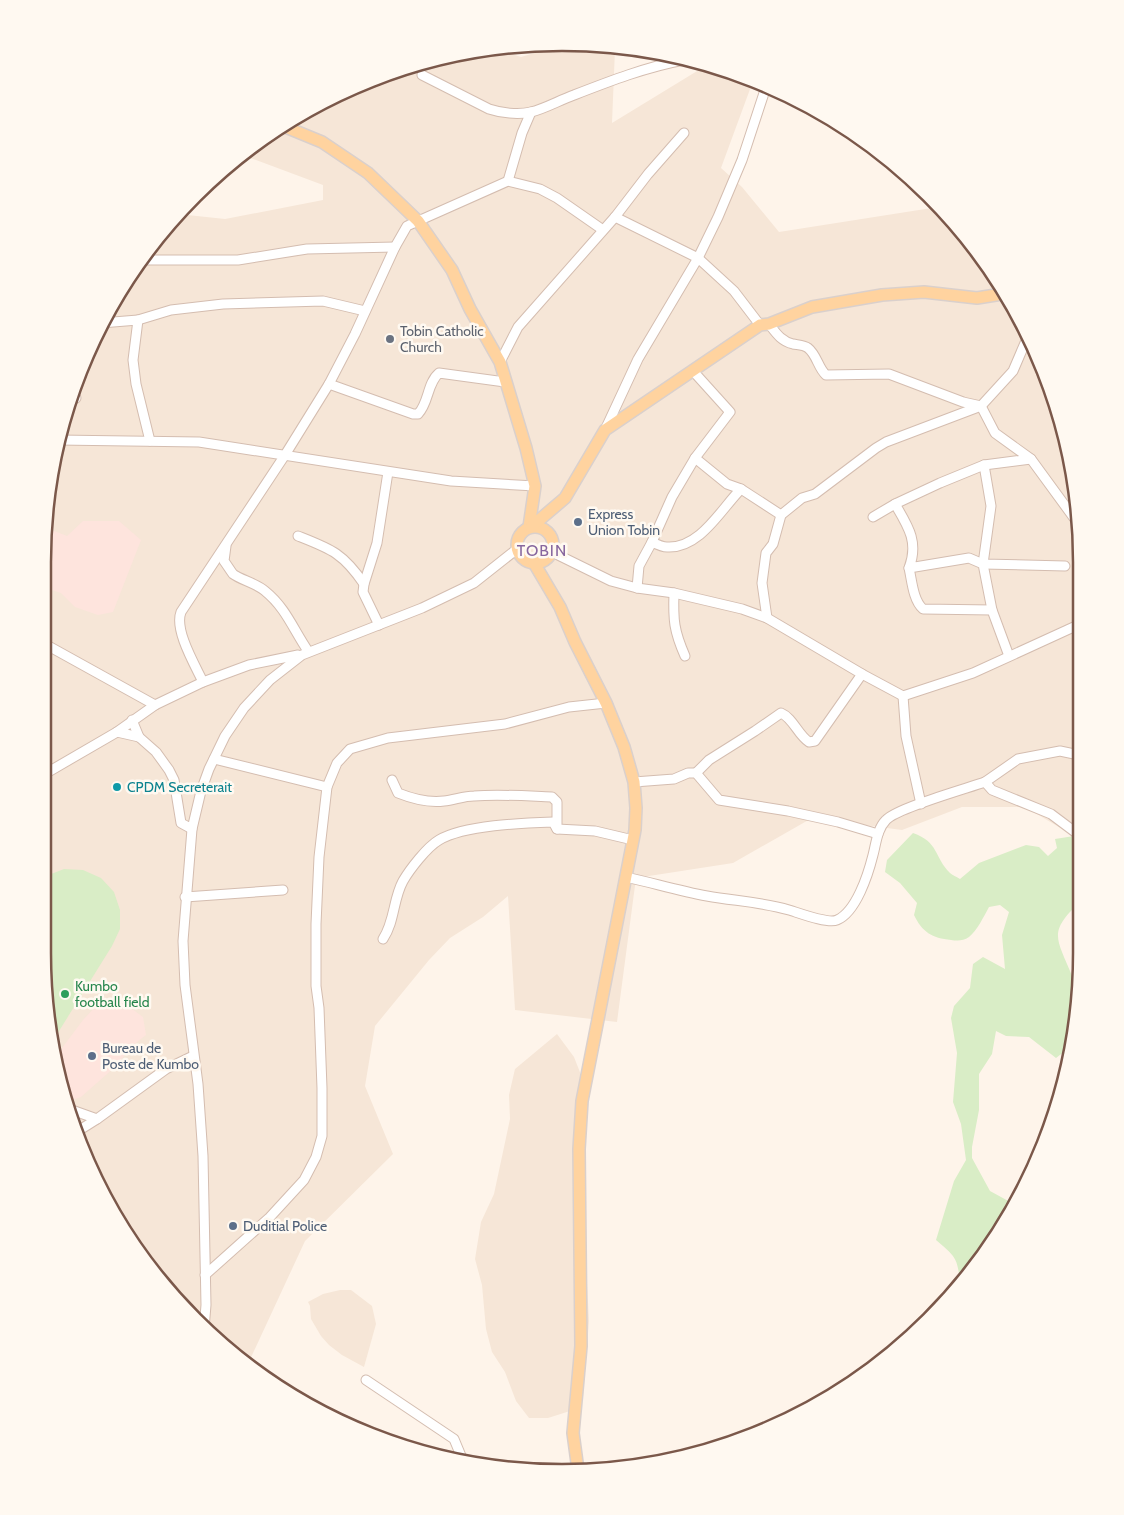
<svg xmlns="http://www.w3.org/2000/svg" width="1124" height="1515" font-family="Cabin,sans-serif">
<style>
.residential{fill:#f6e6d7}
.commercial{fill:#fee4dd}
.green{fill:#d9edc6}
.lines{fill:none;stroke-linecap:round;stroke-linejoin:round}
.minor-casing{stroke:#d4bdb0;stroke-width:11}
.major-casing{stroke:#dad0cc;stroke-width:14}
.minor{stroke:#fff;stroke-width:9}
.major{stroke:#ffd39f;stroke-width:11}
.worship-dot{fill:#6b7280;stroke:#fff9f1;stroke-width:2}
.service-dot{fill:#5c6f8a;stroke:#fff9f1;stroke-width:2}
.culture-dot{fill:#0f9aa8;stroke:#fff9f1;stroke-width:2}
.leisure-dot{fill:#2e9e5b;stroke:#fff9f1;stroke-width:2}
.labels{text-anchor:middle;stroke-width:5;stroke-linejoin:round;paint-order:stroke}
.worship-label{font-size:14px;fill:#5b616d;stroke:#fff9f1;text-anchor:start}
.service-label{font-size:14px;fill:#4e5e75;stroke:#fff9f1;text-anchor:start}
.culture-label{font-size:14px;fill:#0d838f;stroke:#fff9f1;text-anchor:start}
.leisure-label{font-size:14px;fill:#27864d;stroke:#fff9f1;text-anchor:start}
.quarter-label{font-size:16px;letter-spacing:1px;fill:#87669e;stroke:#fff9f1}
.rim{fill:none;stroke:#7b584a;stroke-width:2.5}
</style>
<rect width="100%" height="100%" fill="#fef4ea"/>
<g class="residential">
<polygon points="561,45 615,49 612,123 707,65 729,70 753,81 721,168 742,187 779,232 938,207 974,246 1042,363 1077,494 1079,841 1074,836 1025,807 962,807 902,830 812,818 733,863 636,878 617,1022 515,1010 508,896 483,917 450,938 429,960 375,1026 365,1086 393,1154 305,1241 247,1366 195,1321 112,1213 60,1088 43,953 44,528 60,428 96,332 130,273 178,214 225,219 323,200 323,185 253,159 238,157 246,150 332,96 428,60 497,49 521,57"/>
<polygon points="557,1034 574,1057 585,1085 584,1226 589,1321 583,1398 570,1411 548,1418 529,1418 516,1401 505,1372 492,1352 486,1329 482,1285 475,1259 481,1222 494,1194 510,1119 509,1095 515,1069"/>
<polygon points="340,1290 351,1290 372,1306 376,1324 364,1367 342,1355 329,1345 321,1336 311,1319 310,1306 308,1302 323,1294"/>
</g>
<g class="commercial">
<polygon points="83,521 119,521 141,540 113,612 98,615 75,607 61,593 43,587 44,527 67,536"/>
<polygon points="114,1003 128,1006 143,1017 146,1035 132,1046 115,1067 81,1097 69,1101 64,1098 60,1088 57,1063 62,1048 83,1020 97,1005"/>
</g>
<g class="green">
<path d="M913,833C939,842 934,857 950,873C952,875 957,877 960,879L979,863L1026,845L1039,847L1048,856L1057,848L1055,839L1074,836L1079,841L1080,902C1047,933 1057,938 1072,976L1080,979V987L1068,1051H1065L1056,1058L1029,1037L1006,1036L996,1031L992,1054L979,1074V1110L972,1147V1158L990,1191L1012,1203L1013,1211L960,1285C958,1258 956,1257 936,1240L954,1181L966,1160L961,1124L953,1102L957,1053L951,1018L954,1006L970,988L973,964L983,957L1005,969L1002,935L1009,912L1000,905L989,907C984,916 977,931 969,937C963,941 958,941 951,940C932,938 922,932 914,915L917,903L900,883L885,872L887,860Z"/>
<polygon points="64,869 83,870 101,878 114,892 120,910 120,929 112,946 54,1039 43,953 43,880 46,876"/>
</g>
<g class="lines">
<defs>
<g id="minor">
<path d="M422,75L489,109C501,113 518,115 531,112C544,109 560,100 574,95C610,81 646,67 684,60"/>
<polyline points="508,181 522,133 531,112"/>
<polyline points="615,217 698,258 734,291 760,325"/>
<polyline points="141,260 238,260 307,249 395,247"/>
<polyline points="101,323 138,320"/>
<path d="M769,324C776,333 781,341 793,344C798,345 804,345 808,348C817,355 818,368 826,375L889,374L963,402L981,406L995,433L1031,459L1077,522"/>
<polyline points="500,362 518,327 615,217 648,174 684,133"/>
<path d="M329,384L413,414H418C429,403 427,383 439,373L505,382"/>
<polyline points="71,398 76,398"/>
<polyline points="605,430 638,359 698,258 718,217 742,160 766,87"/>
<polyline points="58,440 199,442 451,481 535,486"/>
<polyline points="150,441 136,384 133,360 138,320 171,310 223,304 323,301 365,311"/>
<polyline points="695,458 727,484 741,489 781,515"/>
<polyline points="984,465 991,506 983,564 1065,566"/>
<path d="M895,504C908,526 919,542 909,568L969,558L983,564L992,610L1009,656"/>
<polyline points="873,517 895,504 940,483 984,465 1031,459"/>
<path d="M298,536C331,549 343,553 364,584"/>
<path d="M652,542C656,544 662,547 667,547C700,549 721,509 741,489"/>
<path d="M226,546L224,561C227,565 230,570 233,574C241,580 256,583 265,591C286,608 293,629 308,651"/>
<polyline points="552,552 611,581 637,588 674,593 742,609 767,618 862,674 903,696 973,673 1078,625"/>
<path d="M909,568C912,581 913,600 923,609L992,610"/>
<polyline points="637,588 639,566 652,542 672,497 695,458 730,412 693,371"/>
<path d="M674,593C673,620 674,631 685,656"/>
<polyline points="767,618 762,583 766,553 773,544 781,515 802,498 815,494 876,448 886,442 981,406 1013,371 1025,343 1029,340"/>
<polyline points="379,625 363,592 364,584 377,543 388,472"/>
<polyline points="43,643 155,705"/>
<path d="M203,682C195,665 174,630 181,612L285,455L329,384L355,334L395,247L407,226L508,181L540,189L557,198L603,230"/>
<polyline points="903,696 906,736 921,804"/>
<polyline points="132,720 139,737 156,752 169,770 174,780 181,823 192,829"/>
<polyline points="117,732 139,737"/>
<polyline points="214,759 327,787"/>
<path d="M696,773L709,760L755,731L781,713C793,718 798,735 809,742L815,741L862,674"/>
<polyline points="43,775 117,732 155,705 203,682 249,665 298,655"/>
<path d="M392,780L398,793C413,799 428,803 444,801C454,800 464,796 474,796C500,794 526,796 552,797L557,802V827"/>
<polyline points="634,782 674,779 688,773 696,773 719,800 788,811 838,822 878,834"/>
<polyline points="985,782 1018,759 1060,751 1079,755"/>
<polyline points="557,829 595,831 633,840"/>
<path d="M626,877C653,883 680,891 707,896C735,901 762,902 789,910C799,913 828,924 837,920C856,912 868,875 873,855C876,844 877,829 886,820C897,808 965,789 985,782L992,790L1051,814L1079,835"/>
<polyline points="185,897 283,890"/>
<path d="M383,939C395,921 393,899 403,881C410,869 427,847 439,840C464,825 523,823 553,822L557,829"/>
<polyline points="69,1109 97,1119"/>
<polyline points="78,1131 97,1119 166,1069 193,1056"/>
<polyline points="205,1275 270,1217 304,1180 316,1157 322,1136 322,1088 319,1008 316,986 316,924 319,857 327,787 337,763 350,749 388,738 505,724 569,707 606,703"/>
<polyline points="204,1329 206,1305 203,1156 198,1084 185,985 183,941 192,829 201,791 209,769 225,736 244,708 270,680 302,655 422,608 474,583 517,549"/>
<polyline points="366,1380 454,1439 464,1463"/>
</g>
<g id="major">
<polyline points="283,126 322,142 368,173 418,221 452,270 470,309 500,362 526,448 535,486 529,527"/>
<circle cx="535" cy="545" r="18"/>
<polyline points="531,527 565,498 605,430 760,325 769,324 812,307 882,295 924,292 977,298 1002,294"/>
<polyline points="534,563 560,607 575,642 606,703 624,747 634,782 636,808 635,830 582,1101 579,1149 581,1346 573,1433 578,1470"/>
</g>
</defs>
<use href="#minor" class="minor-casing"/>
<use href="#major" class="major-casing"/>
<use href="#minor" class="minor"/>
<use href="#major" class="major"/>
</g>
<circle class="worship-dot" cx="390" cy="339" r="5"/>
<g class="service-dot">
<circle cx="578" cy="522" r="5"/>
<circle cx="92" cy="1056" r="5"/>
<circle cx="233" cy="1226" r="5"/>
</g>
<circle class="culture-dot" cx="117" cy="787" r="5"/>
<circle class="leisure-dot" cx="65" cy="994" r="5"/>
<g class="labels">
<g class="worship-label">
<text x="400" y="336">Tobin Catholic<tspan x="400" dy="16">Church</tspan></text>
</g>
<g class="service-label">
<text x="588" y="519">Express<tspan x="588" dy="16">Union Tobin</tspan></text>
<text x="102" y="1053">Bureau de<tspan x="102" dy="16">Poste de Kumbo</tspan></text>
<text x="243" y="1231">Duditial Police</text>
</g>
<g class="culture-label">
<text x="127" y="792">CPDM Secreterait</text>
</g>
<g class="leisure-label">
<text x="75" y="991">Kumbo<tspan x="75" dy="16">football field</tspan></text>
</g>
<g class="quarter-label">
<text x="542" y="556">TOBIN</text>
</g>
</g>
<path d="M0 0H1124V1515H0ZM562 51H562A511 511 0 0 1 1073 562V953A511 511 0 0 1 562 1464H562A511 511 0 0 1 51 953V562A511 511 0 0 1 562 51Z" fill="#fff9f1" fill-rule="evenodd"/>
<path class="rim" d="M562 51H562A511 511 0 0 1 1073 562V953A511 511 0 0 1 562 1464H562A511 511 0 0 1 51 953V562A511 511 0 0 1 562 51Z"/>
</svg>
